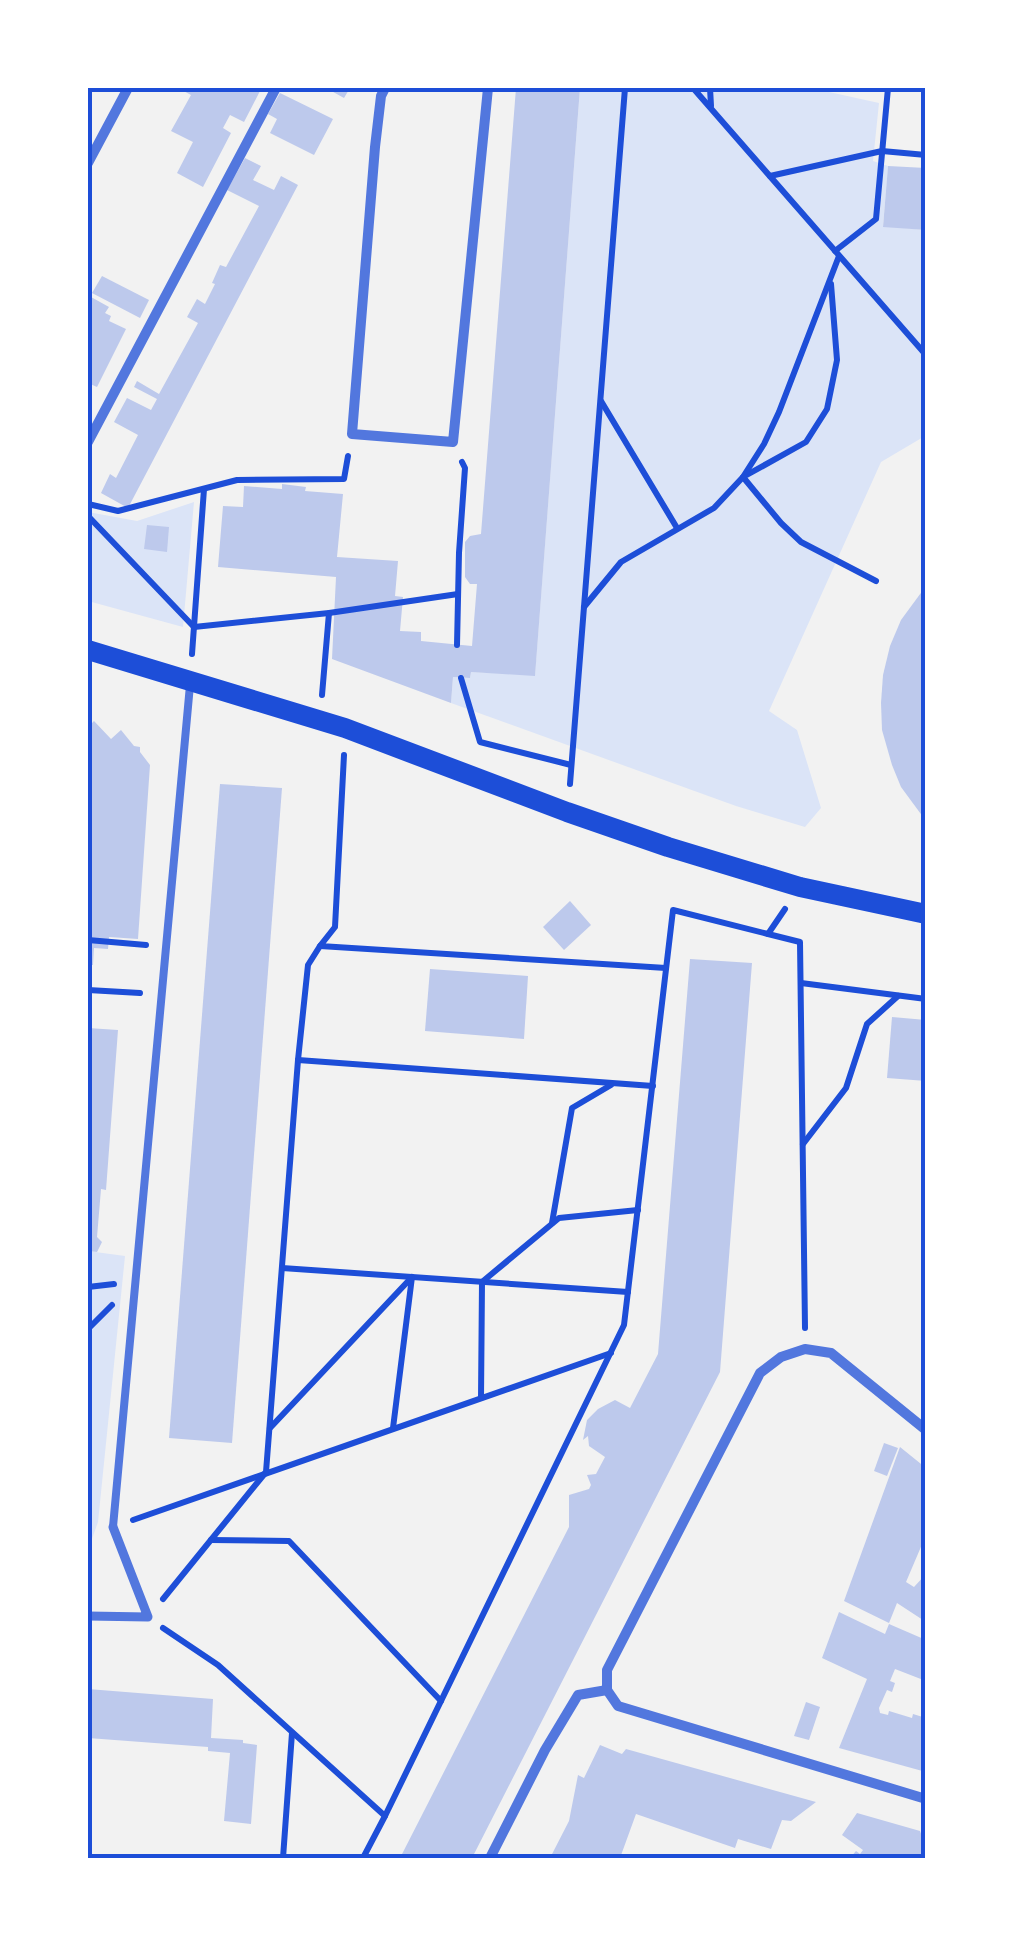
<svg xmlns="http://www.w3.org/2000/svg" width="1013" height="1946" font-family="'Sofia Sans Condensed',sans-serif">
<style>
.green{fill:#dbe4f7}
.building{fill:#bdc9ec}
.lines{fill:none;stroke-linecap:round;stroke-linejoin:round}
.path{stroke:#1d4ed8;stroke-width:6}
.service{stroke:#5277de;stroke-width:8}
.pedestrian{stroke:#5277de;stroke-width:9}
.minor{stroke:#5277de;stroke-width:10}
.secondary{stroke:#1d4ed8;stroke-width:20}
.neatline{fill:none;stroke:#1d4ed8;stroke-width:4}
</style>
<rect width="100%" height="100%" fill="#f2f2f2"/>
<g class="green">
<polygon points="580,88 827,88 829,92 879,103 873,161 888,166 883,226 925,230 925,436 881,462 769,711 797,730 821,808 805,827 736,806 451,703 453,677 470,678 471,672 535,675"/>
<polygon points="194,502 183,627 88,601 88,512 137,521"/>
<polygon points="88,1251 125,1256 98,1522 88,1550"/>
</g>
<g class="building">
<polygon points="178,88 253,88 260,91 244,122 230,115 223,128 231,133 203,187 177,173 193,142 171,131 191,95"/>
<polygon points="326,88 350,88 344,98"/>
<polygon points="516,88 580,88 535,676 471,672 470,678 453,677 451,703 332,659 336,577 218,567 223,506 243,507 244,486 282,489 282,484 306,487 305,491 343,494 337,557 398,561 395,596 403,597 400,631 421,632 421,641 472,646 477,584 470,584 465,577 465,542 470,536 481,534"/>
<polygon points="280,93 333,119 314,155 270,133 277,119 268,114"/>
<polygon points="245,158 261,166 253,180 274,190 281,176 298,185 128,508 101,493 110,474 116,478 138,435 114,422 127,398 151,410 157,399 134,387 137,381 159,394 198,323 187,317 197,299 205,304 215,284 212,283 220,265 226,267 259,206 227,190"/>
<polygon points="888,166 926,168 926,230 883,227"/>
<polygon points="102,276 149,300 140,318 92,293"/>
<polygon points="91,297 109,307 105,313 111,316 109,321 126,329 97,387 88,383 88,304"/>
<polygon points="147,525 169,527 167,552 144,549"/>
<polygon points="926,586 926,821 901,787 892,765 882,730 881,703 883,675 890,646 901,620"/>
<polygon points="94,721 111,739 121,730 134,746 140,747 140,752 150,765 138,939 109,937 108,949 94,948 93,965 88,965 88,727"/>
<polygon points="220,784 282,788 232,1443 169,1438"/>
<polygon points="570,901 591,925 564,950 543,927"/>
<polygon points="690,959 752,963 720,1372 472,1858 400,1858 569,1527 569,1495 589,1489 591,1485 587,1475 596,1474 605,1457 589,1446 588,1436 583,1440 587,1420 598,1409 615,1400 630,1408 658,1354"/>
<polygon points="430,969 528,976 524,1039 425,1031"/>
<polygon points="892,1017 926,1020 926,1081 887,1078"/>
<polygon points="88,1028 118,1030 106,1190 101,1189 97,1237 102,1242 97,1252 88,1251"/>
<polygon points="884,1443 898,1448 887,1476 874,1471"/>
<polygon points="900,1447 926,1468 926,1535 906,1582 914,1587 926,1574 926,1622 897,1603 889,1623 844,1601"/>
<polygon points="839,1612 885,1634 889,1624 926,1640 926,1681 895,1669 890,1681 895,1683 892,1692 887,1690 879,1708 880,1713 888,1715 889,1711 912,1718 913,1714 926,1718 926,1772 839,1748 867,1679 822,1658"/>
<polygon points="88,1689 213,1699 211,1738 243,1740 243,1743 257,1745 251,1824 224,1821 230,1753 208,1751 208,1747 88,1738"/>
<polygon points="806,1702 820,1707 809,1740 794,1736"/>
<polygon points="600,1745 622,1754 626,1749 816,1802 791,1821 782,1820 771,1849 738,1839 735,1848 636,1814 620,1858 550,1858 569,1821 578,1775 584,1778"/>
<polygon points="857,1813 920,1831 926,1848 918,1858 850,1858 856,1851 860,1854 863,1850 842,1835"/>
</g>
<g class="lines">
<g class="path">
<polyline points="693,88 926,355"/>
<polyline points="710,88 711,106"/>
<polyline points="770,176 882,151 926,155"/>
<polyline points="835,251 876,219 888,88"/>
<polyline points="831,284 837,360 827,409 806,442 743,477 781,523 801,542 876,581"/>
<polyline points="601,401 677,528"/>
<polyline points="88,504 118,511 237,480 344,479 348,456"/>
<polyline points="88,516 194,627 329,613 458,594"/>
<polyline points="584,607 621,562 714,508 743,477 764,444 779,412 839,256"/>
<polyline points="457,645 459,553 465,468 462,462"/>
<polyline points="192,654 204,489"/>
<polyline points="461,678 480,742 571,765"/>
<polyline points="322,695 329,613"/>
<polyline points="344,755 335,927 320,946 666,968"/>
<polyline points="570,784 625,88"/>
<polyline points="768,934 800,942 805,1328"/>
<polyline points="88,940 146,945"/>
<polyline points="801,983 926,999"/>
<polyline points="88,990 140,993"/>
<polyline points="298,1060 653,1086"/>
<polyline points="803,1144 846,1088 867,1024 898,996"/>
<polyline points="552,1223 572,1108 611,1085"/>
<polyline points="282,1268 628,1292"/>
<polyline points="88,1287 114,1284"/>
<polyline points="88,1329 112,1305"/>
<polyline points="481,1398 482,1282 559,1218 638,1210"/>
<polyline points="270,1428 412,1277 393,1428"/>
<polyline points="133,1520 611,1353"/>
<polyline points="211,1540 289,1541 441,1701"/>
<polyline points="163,1599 266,1472 298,1060 308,965 320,946"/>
<polyline points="163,1628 218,1665 385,1816 624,1325 673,910 768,934 785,909"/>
<polyline points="283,1858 292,1733"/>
<polyline points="363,1858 385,1816"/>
</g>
<polyline class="service" points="113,1527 190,685"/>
<polyline class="pedestrian" points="88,1616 148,1617 113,1527"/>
<g class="minor">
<polyline points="385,88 381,96 375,147 352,434 453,442 488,88"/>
<polyline points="88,163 128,88"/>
<polyline points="88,442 276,88"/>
<polyline points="607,1690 607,1670 760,1373 781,1357 805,1349 831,1353 926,1430"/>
<polyline points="607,1690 618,1706 926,1799"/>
<polyline points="490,1858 545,1750 578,1695 607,1690"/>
</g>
<polyline class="secondary" points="88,650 345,728 567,812 668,847 800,887 926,914"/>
</g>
<rect width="1013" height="1946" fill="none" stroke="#ffffff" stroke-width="180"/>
<rect x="90" y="90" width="833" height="1766" class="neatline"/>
</svg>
